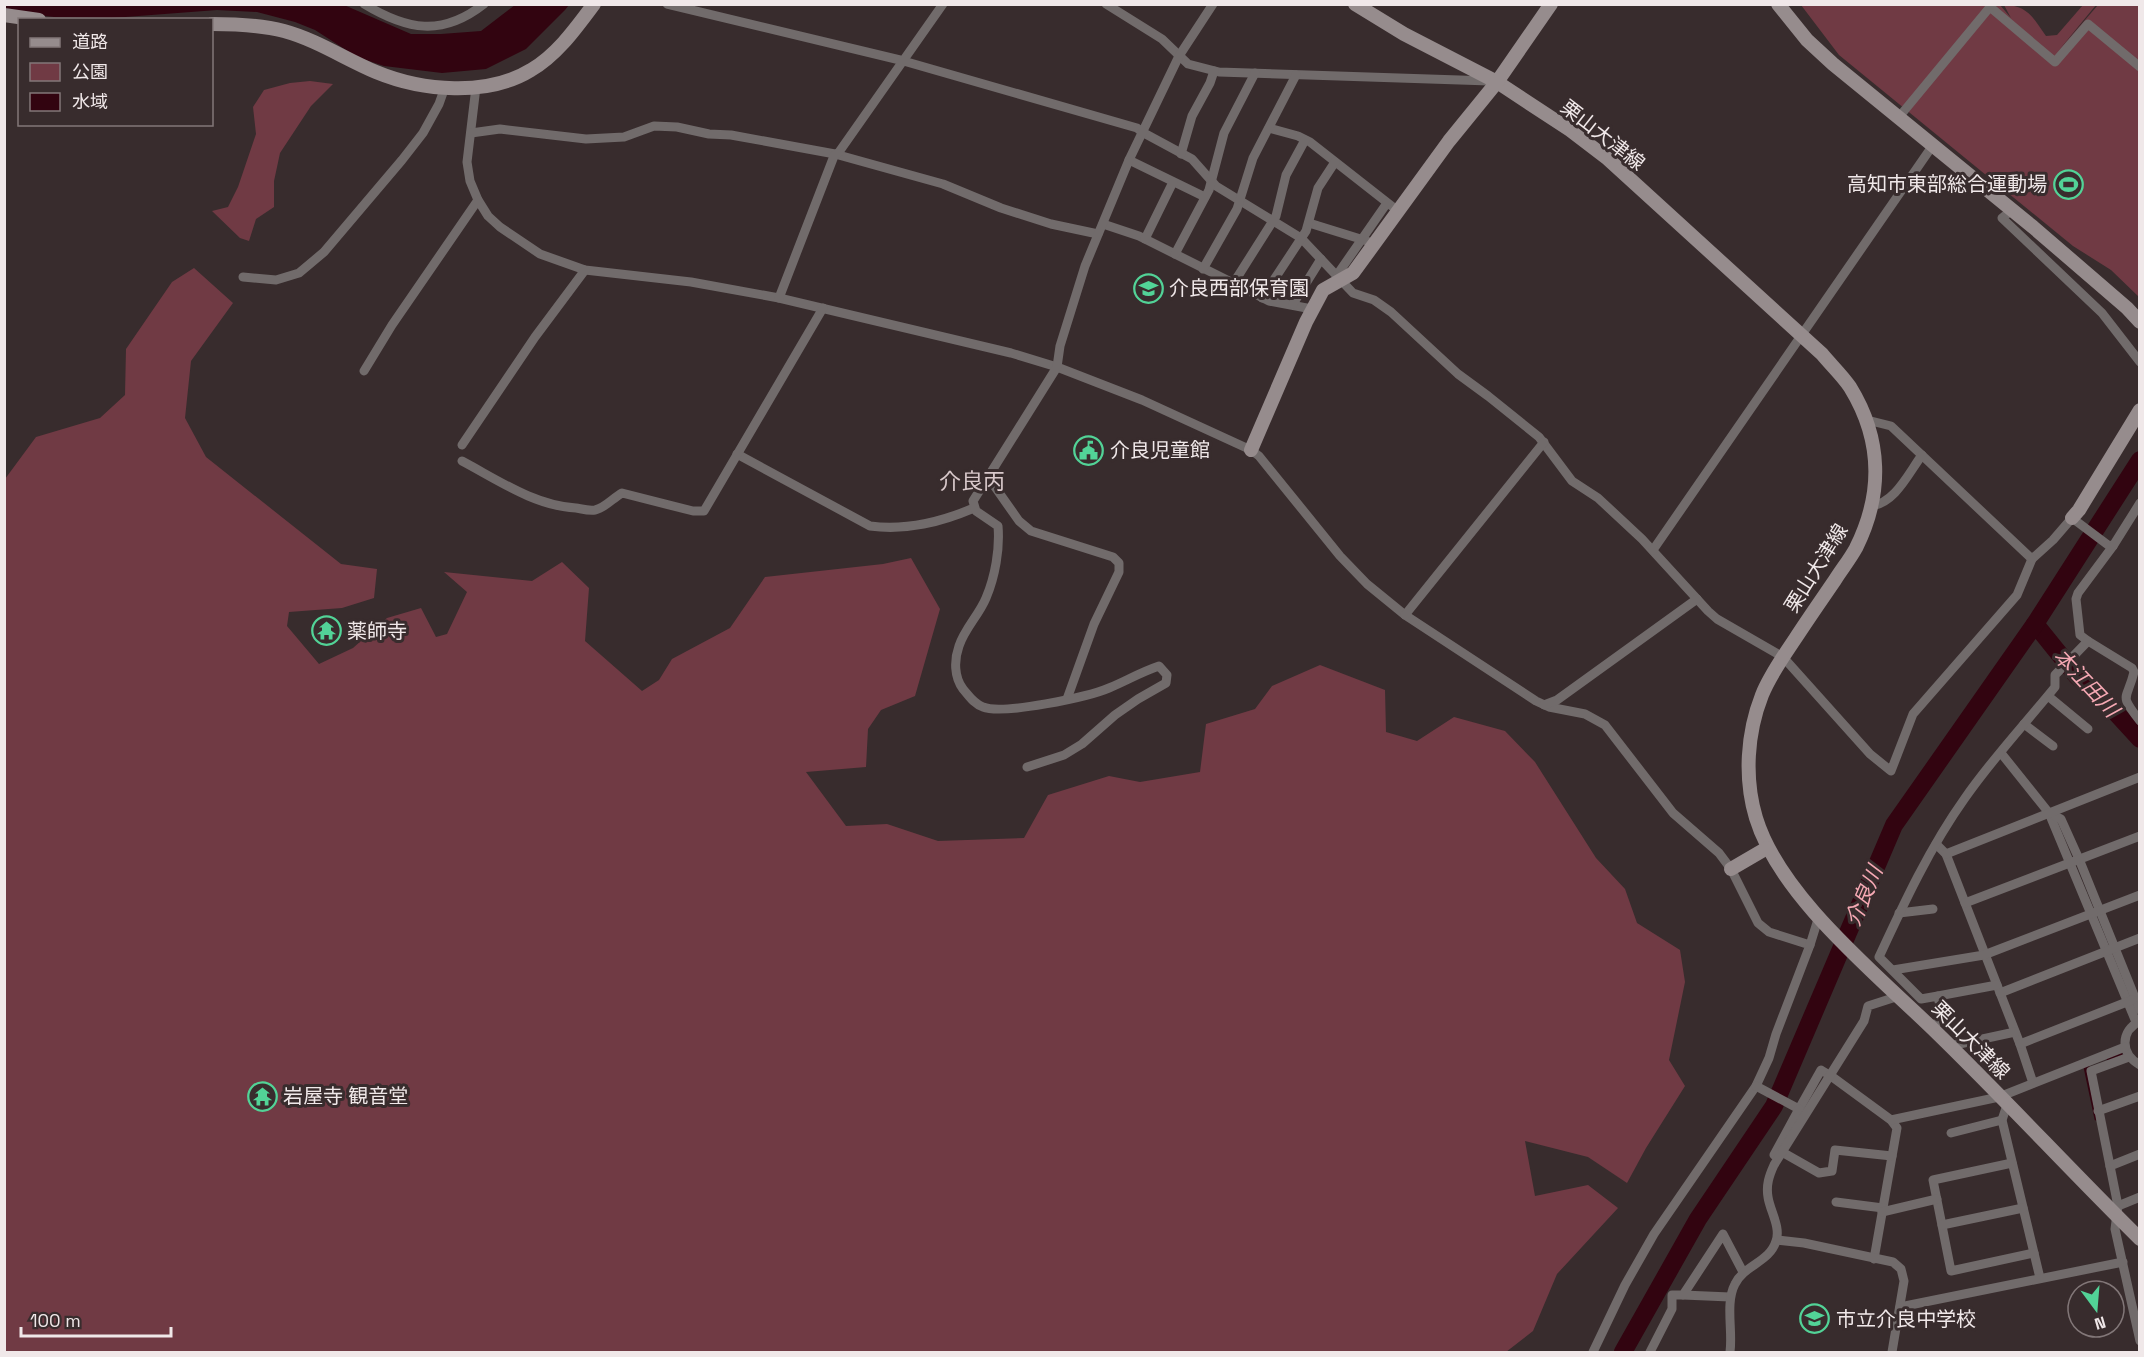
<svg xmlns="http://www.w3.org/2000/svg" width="2144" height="1357" font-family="'Space Grotesk','Noto Sans JP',sans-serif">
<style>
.green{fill:#703a44}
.water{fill:#320410}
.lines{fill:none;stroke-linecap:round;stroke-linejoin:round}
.stream{stroke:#320410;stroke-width:3}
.river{stroke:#320410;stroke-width:18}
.street{stroke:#716b6b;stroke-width:9}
.secondary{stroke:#968c8d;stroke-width:14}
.labels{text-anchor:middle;stroke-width:6;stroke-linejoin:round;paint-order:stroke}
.street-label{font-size:20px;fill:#f0e8e9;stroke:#382c2d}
.poi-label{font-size:20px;fill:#f0e8e9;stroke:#382c2d;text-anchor:start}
.water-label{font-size:21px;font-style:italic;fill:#f6a9b4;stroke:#382c2d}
.quarter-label{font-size:22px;fill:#d8c8ca;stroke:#382c2d}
</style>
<rect width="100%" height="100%" fill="#382c2d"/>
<g class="green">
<path d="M1801,5H2000L2011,18L2004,5C2028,5 2034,19 2046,36L2057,35L2083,5H2096L2059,50L2098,5H2139V297L2111,270L2073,246L1839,55Z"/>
<polygon points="310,81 333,84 311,106 280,153 274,181 274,207 256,219 249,241 240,238 212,211 228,207 238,187 256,134 253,107 264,90 290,83"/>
<polygon points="194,268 233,303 191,361 185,418 206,457 341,564 377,569 374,598 342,608 289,612 287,626 319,664 353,648 387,618 421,608 436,637 447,634 467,592 444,572 532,581 562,562 589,588 585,641 642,691 659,680 672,659 730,628 765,577 883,564 911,558 940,609 915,696 881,710 868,729 866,767 806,772 846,826 887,824 938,841 1024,838 1048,795 1109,776 1140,782 1200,772 1206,724 1255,709 1272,686 1320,665 1385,690 1386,732 1417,741 1454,717 1505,731 1535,762 1596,858 1625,889 1637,923 1680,950 1685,982 1669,1060 1685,1086 1646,1148 1627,1183 1588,1157 1525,1141 1535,1196 1588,1185 1618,1208 1557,1274 1533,1331 1506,1352 5,1352 5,479 36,437 100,418 125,395 126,349 172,282"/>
</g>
<polygon class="water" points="5,4 344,5 411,34 441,34 481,31 515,5 569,5 565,10 526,49 486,69 442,73 384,66 357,57 315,30 295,22 257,12 217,10 112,18 54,17 5,11"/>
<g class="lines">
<g class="stream">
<polyline points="2108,1059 2121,1054"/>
<polyline points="2088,1066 2085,1067 2096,1119"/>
</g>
<g class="river">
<polyline points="2035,624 2077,676 2106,702 2140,739"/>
<polyline points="1623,1352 1698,1219 1774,1106 1894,825 2035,624 2140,460"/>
</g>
<g class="street">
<path d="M364,4C407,30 442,37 484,4"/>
<polyline points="667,4 900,60 1137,128 1142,132 1192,159 1216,186 1301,238 1353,293 1374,300 1391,312 1458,374 1488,396 1539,437 1572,481 1598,498 1642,539 1708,611 1717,619 1783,657 1870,754 1891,771 1913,714 2017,595 2032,559 2053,540 2072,518 2108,545 2113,546"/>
<polyline points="1106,4 1162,39 1188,64 1219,72 1490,81"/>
<polyline points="476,87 467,162 470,181 478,200 488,216 500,227 540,254 585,270 691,282 779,298 1011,353 1057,367 1142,400 1251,450 1259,456 1340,556 1367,584 1405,615 1536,701 1549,707 1585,714 1605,725 1673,813 1719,853 1731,869 1758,923 1769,932 1810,945 1776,1034 1769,1058 1756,1086 1654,1234 1625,1285 1593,1352"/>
<polyline points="1899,117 1990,7 2055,62 2088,24 2140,67"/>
<polyline points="1269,128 1298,136 1310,142 1398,211"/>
<polyline points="471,133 500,129 586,139 624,137 654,126 677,127 709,134 731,135 835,154 943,184 1001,208 1051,224 1098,234"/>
<polyline points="1181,154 1192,116 1210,83 1214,71"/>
<polyline points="1129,160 1205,197"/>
<polyline points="2012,210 2002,218 2102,313 2140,362"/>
<polyline points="1309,223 1367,241"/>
<polyline points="1103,224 1139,236 1269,301 1312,309"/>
<polyline points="1145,239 1173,182"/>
<polyline points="1175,254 1209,190 1224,133 1255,73"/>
<polyline points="1203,269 1237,209 1253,158 1296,75"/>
<polyline points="1337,275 1387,203"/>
<polyline points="243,277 276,280 299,273 324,252 402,160 423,133 439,104 445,87"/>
<polyline points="1233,284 1276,216 1286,175 1305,140"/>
<polyline points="779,298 834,156 839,152 943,4"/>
<polyline points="1262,298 1306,231 1318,188 1335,162"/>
<polyline points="1293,304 1321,259"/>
<polyline points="364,371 392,325 478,200"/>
<polyline points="1867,420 1891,426 2032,559"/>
<polyline points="462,445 535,337 585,270"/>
<path d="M737,454L870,526C907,531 941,522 974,508"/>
<path d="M462,461C498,480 535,506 576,508C582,509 589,511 595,510C605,508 613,498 622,493L693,511H704L823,308"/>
<polyline points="988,477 1019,521 1031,531 1113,557 1119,563 1119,572 1094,624 1067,699"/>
<path d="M1871,506C1895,503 1908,474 1922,455"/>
<polyline points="1653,550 1933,145"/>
<polyline points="1405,615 1544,442"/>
<path d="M2088,641L2132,668L2134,672C2127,701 2118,693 2140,721"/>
<polyline points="2048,696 2088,729"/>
<polyline points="1544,705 1557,700 1697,599"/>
<polyline points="2024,724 2053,746"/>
<polyline points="2001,753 2049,813 2136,1022"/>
<path d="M1027,767L1064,755L1082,744L1115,715L1138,699L1166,683L1167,675L1159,666C1141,672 1126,681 1109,688C1088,697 1003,715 983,707C974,704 969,696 963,689C954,677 954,660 959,646C965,628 979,615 986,598C995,577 1000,549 998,526L976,511L973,501L1057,367L1060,346L1085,266L1129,160L1179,56L1213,4"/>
<polyline points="2049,813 2061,819 2079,859 2140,1010"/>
<polyline points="1936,844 1946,854 2020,1044 2033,1083"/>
<polyline points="1946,854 2140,777"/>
<polyline points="1965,903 2140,836"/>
<polyline points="1899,913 1933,909"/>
<polyline points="1810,945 1819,916"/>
<polyline points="1893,970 1984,955 2140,895"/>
<polyline points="2000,993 2140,938"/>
<polyline points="1938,996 1997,985"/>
<path d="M2140,1021C2120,1031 2120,1054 2140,1065"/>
<path d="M1932,1028L1942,1017L1938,996L1921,999L1879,957C1904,903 1930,847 1965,798C1992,759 2025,724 2055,687V675L2088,641L2080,635L2076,599L2078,593L2113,546L2140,503"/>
<polyline points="2020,1044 2132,1000"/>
<polyline points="1950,1046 2015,1032"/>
<polyline points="2129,1057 2091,1071 2118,1206 2115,1229 2140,1341"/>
<polyline points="1756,1086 1799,1109 1821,1070 1831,1076 1891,1120 1897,1128 1874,1259"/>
<polyline points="2007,1105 2002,1120 2040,1278"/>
<polyline points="2098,1111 2140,1096"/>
<polyline points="1891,1120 1999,1097 2125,1047"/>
<polyline points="1951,1133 2002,1120"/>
<polyline points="1782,1152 1819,1173 1832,1171 1835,1150 1892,1156"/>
<polyline points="1774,1155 1799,1109"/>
<polyline points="2012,1163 1933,1180 1951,1271 2034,1253"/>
<polyline points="2110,1166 2140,1154"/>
<polyline points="1836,1202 1883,1208"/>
<polyline points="2118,1206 2140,1197"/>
<polyline points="1882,1212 1937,1199"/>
<polyline points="1942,1225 2023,1208"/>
<polyline points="1777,1240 1804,1243 1893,1262 1901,1269 1904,1281 1892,1352"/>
<polyline points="1683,1295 1730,1297"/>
<polyline points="1900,1307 2123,1262"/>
<polyline points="1650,1352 1672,1309 1672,1295 1683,1295 1723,1234 1743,1272"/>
<path d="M1730,1352C1733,1331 1725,1303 1735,1284C1744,1265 1770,1262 1776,1241C1781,1227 1770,1211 1768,1197C1766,1185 1769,1176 1774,1165L1864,1021L1868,1006L1899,996"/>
</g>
<g class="secondary">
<path d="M1355,4L1404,34L1497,82L1570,130L1608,159L1822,354C1831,365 1842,375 1850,387C1882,439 1883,494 1856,548C1850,559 1842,569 1835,580C1822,599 1808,619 1795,639C1783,657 1770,675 1762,695C1747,733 1744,778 1756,818C1780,897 1878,975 1937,1033C2006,1100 2071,1171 2140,1239"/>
<polyline points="1778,4 1807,40 1833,64 2033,227 2127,308 2140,322"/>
<polyline points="4,15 39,20"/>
<path d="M212,24C236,24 261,25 284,31C317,40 345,59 376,72C422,91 487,97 531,70C557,55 576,28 594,4"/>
<polyline points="1251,450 1306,322 1323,290 1353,273 1449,141 1497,82 1551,4"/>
<polyline points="2072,518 2079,510 2140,410"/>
<polyline points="1731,869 1767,848"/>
</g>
</g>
<defs>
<symbol id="stadium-ring" viewBox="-11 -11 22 22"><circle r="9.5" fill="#382c2d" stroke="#52d397" stroke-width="1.5"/><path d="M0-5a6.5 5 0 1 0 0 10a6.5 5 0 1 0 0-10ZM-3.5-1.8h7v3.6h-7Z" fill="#52d397"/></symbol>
<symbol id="school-ring" viewBox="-11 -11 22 22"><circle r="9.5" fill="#382c2d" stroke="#52d397" stroke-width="1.5"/><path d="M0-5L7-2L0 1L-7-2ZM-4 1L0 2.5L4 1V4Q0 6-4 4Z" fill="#52d397"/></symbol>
<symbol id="civic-ring" viewBox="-11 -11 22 22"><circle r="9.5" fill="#382c2d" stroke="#52d397" stroke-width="1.5"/><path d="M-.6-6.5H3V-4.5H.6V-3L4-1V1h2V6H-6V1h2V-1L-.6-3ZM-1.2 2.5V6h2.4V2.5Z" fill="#52d397"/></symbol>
<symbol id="temple-ring" viewBox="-11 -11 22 22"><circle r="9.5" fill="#382c2d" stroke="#52d397" stroke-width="1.5"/><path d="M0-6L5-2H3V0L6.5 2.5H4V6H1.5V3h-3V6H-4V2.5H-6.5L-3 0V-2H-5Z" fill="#52d397"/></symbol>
</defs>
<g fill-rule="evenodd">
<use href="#stadium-ring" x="2052" y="168" width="33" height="33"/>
<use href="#school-ring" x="1132" y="272" width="33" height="33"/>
<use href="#civic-ring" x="1072" y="434" width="33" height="33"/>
<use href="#temple-ring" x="310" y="614" width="33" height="33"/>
<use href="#temple-ring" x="246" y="1080" width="33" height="33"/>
<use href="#school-ring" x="1798" y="1302" width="33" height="33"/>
</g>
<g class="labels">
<g class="street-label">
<text transform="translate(1603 135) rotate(38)" y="7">栗山大津線</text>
<text transform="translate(1816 568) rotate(-58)" y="7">栗山大津線</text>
<text transform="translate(1971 1040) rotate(45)" y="7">栗山大津線</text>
</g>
<g class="poi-label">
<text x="2047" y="191" text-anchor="end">高知市東部総合運動場</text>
<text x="1169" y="295">介良西部保育園</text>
<text x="1110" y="457">介良児童館</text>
<text x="347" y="638">薬師寺</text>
<text x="283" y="1103">岩屋寺 観音堂</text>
<text x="1836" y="1326">市立介良中学校</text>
</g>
<g class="water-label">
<text transform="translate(2086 683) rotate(47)" y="7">本江田川</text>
<text transform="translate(1864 896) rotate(-67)" y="7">介良川</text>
</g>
<g class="quarter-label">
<text x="972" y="489">介良丙</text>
</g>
</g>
<rect width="2144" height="1357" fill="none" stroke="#f0e8e9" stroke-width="12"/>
<rect x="18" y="18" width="195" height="108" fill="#382c2d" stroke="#827778" stroke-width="1.5"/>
<rect x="30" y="38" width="30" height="9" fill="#968c8d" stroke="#827778" stroke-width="1.5"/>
<text x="72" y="48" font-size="18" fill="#f0e8e9">道路</text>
<rect x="30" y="63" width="30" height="18" fill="#703a44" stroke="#827778" stroke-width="1.5"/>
<text x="72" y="78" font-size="18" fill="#f0e8e9">公園</text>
<rect x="30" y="93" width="30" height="18" fill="#320410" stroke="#827778" stroke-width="1.5"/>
<text x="72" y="108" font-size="18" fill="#f0e8e9">水域</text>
<g transform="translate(2096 1309) rotate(164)"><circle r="28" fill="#382c2d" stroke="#827778" stroke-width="1.5"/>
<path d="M0-4.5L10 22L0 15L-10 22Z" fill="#52d397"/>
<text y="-9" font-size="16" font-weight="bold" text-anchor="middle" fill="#f0e8e9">N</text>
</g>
<path d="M21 1327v9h150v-9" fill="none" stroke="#f0e8e9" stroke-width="3"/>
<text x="30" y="1327" font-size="18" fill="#f0e8e9" stroke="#382c2d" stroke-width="4.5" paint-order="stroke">100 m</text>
</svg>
